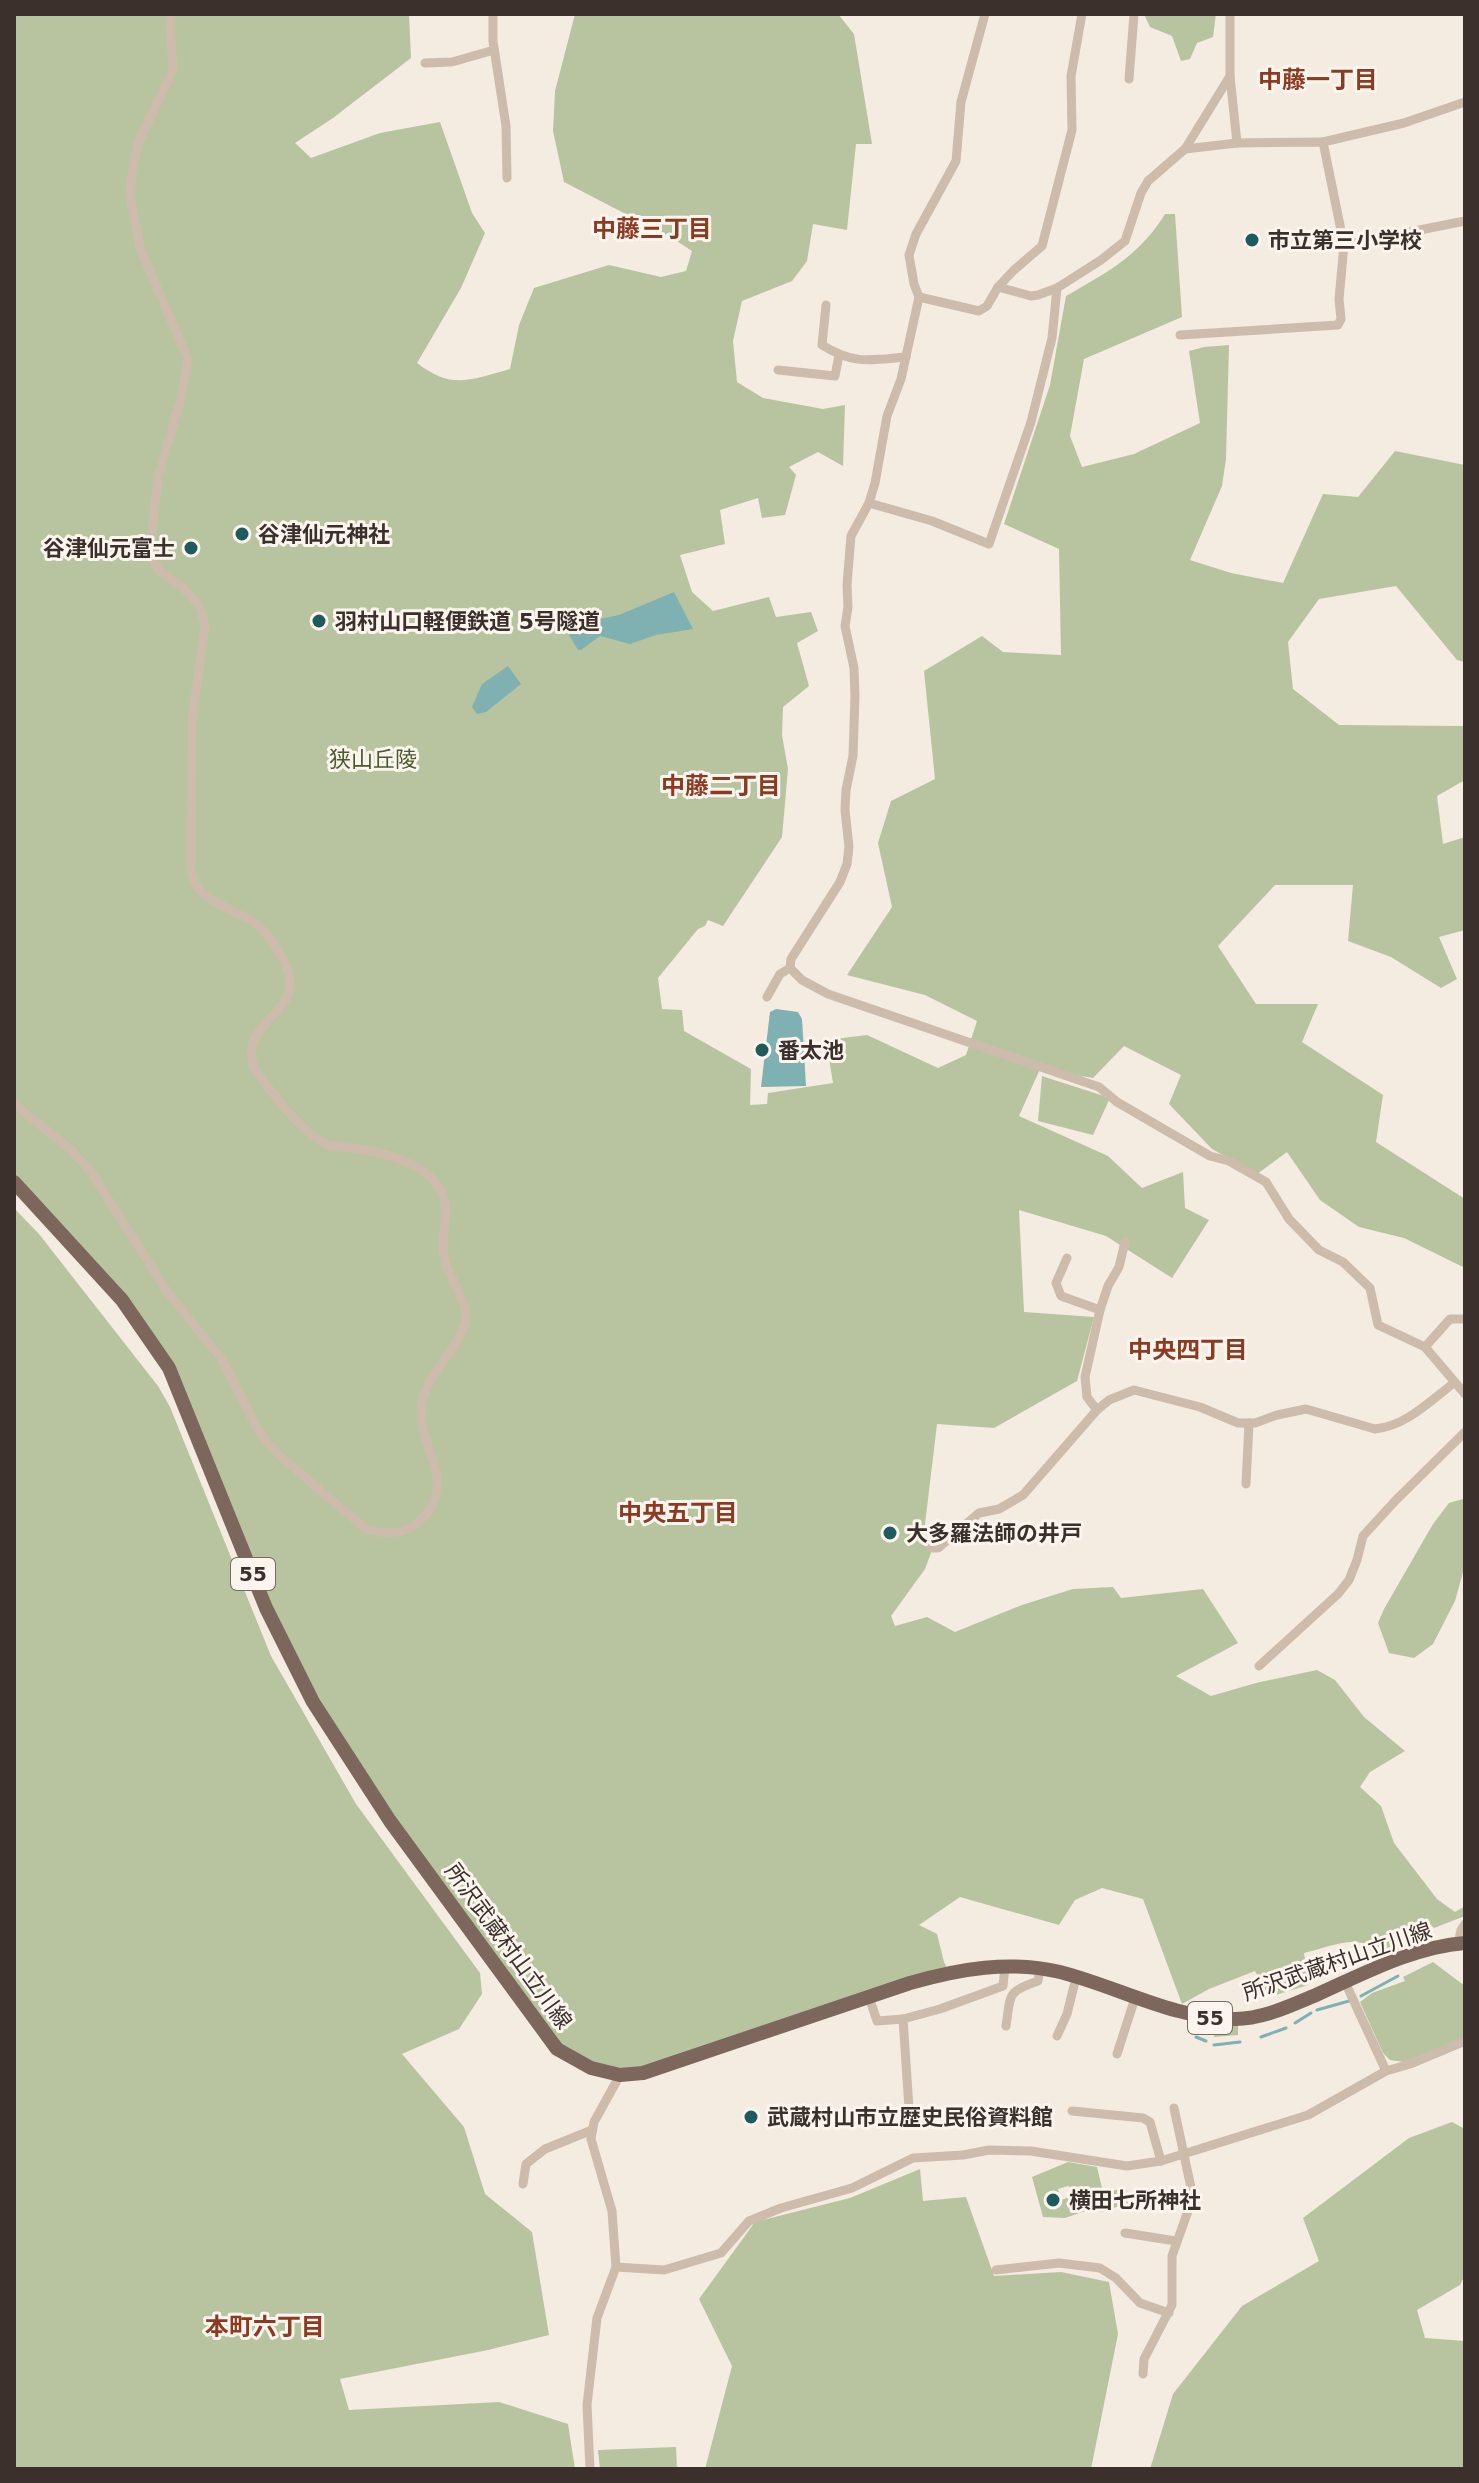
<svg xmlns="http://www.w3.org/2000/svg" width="1479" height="2483" font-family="'DejaVu Sans','Noto Sans JP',sans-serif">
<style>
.green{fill:#b8c4a0}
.water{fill:#7fb0b2}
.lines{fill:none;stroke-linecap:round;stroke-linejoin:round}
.stream{stroke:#7fb0b2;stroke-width:3}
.minor{stroke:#cdbbac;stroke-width:9}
.primary{stroke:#7d675c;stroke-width:14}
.poi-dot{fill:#1f5a5e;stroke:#fbf5ee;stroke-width:3}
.labels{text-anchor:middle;stroke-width:6;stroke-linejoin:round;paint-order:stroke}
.shield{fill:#fbf5ee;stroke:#756b66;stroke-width:2}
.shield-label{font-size:20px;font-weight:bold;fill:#3b302b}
.poi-label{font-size:22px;font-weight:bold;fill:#3b302b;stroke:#fbf5ee;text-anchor:start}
.park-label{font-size:22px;fill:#4a5a2e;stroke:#fbf5ee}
.street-label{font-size:22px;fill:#3b302b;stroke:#fbf5ee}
.neighbourhood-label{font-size:24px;font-weight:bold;fill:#8c3b22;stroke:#fbf5ee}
</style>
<rect width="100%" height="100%" fill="#f4ebe1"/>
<g class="green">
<path d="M14,14H409L411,58L333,118L295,143L311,158L380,133L440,122L472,213L485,233L461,288L417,363C452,390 470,380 510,369L519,325L534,288L609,265L661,277L686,271L692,251L672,238L564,182L553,131L555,91L575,14H838L854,34L872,144H856L847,230L813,224L807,261L792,281L742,301L733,341L737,382L763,398L823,409L845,405L843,466L818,452L789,467L796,475L785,515L762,518L758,498L720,510L725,544L680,555L692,592L713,611L769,597L776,617L811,612L818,631L797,643L809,686L783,707L782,735L788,769L782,837L723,926L708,920L705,926L698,929L658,978L662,1009L682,1010L684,1031L751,1069L750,1105L767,1104L768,1093L833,1083L826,1040L867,1035L938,1068L966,1055L977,1021L925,995L847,975L892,907L878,843L891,801L935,779L924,671L982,636L1003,652L1061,655L1059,549L1004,524L1050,385L1066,296C1108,272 1139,256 1165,214H1175L1182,317L1084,359L1070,436L1082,467L1134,454L1200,423L1189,351L1204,347L1229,345L1226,459L1222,486L1190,560L1231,573L1283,583L1323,494L1358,497L1395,451L1465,465V662L1457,660L1396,586L1319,599L1288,642L1293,689L1339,725L1463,726L1465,729V780L1437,796L1443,844L1465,837V930L1439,937L1457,979L1441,988L1391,957L1348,941L1353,885H1275L1218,946L1256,1004H1318L1302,1042L1383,1095L1376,1142L1465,1199V1268L1404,1238L1359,1227L1320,1200L1287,1152L1257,1174L1212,1149L1169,1104L1181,1075L1124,1046L1093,1078L1040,1069L1019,1116L1108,1156L1142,1188L1183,1172L1185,1208L1209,1220L1172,1278L1106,1236L1019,1210L1024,1312L1094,1317L1077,1381L994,1428L937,1424L923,1541L931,1553L925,1569L891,1616L895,1626L927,1617L955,1632L1022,1605L1073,1589L1113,1587L1121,1598L1203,1589L1238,1643L1176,1676L1211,1696L1256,1683L1317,1670L1335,1680L1364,1717L1405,1751L1370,1772L1360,1787L1381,1806L1394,1843L1437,1899L1455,1912L1465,1906V1916L1434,1928L1431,1925L1425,1929L1426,1933L1408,1945L1380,1955C1364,1930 1327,1948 1304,1953L1308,1985L1269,1997L1255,1971L1209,1989L1182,2004L1143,1899L1102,1888L1075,1900L1059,1925L960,1897L919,1925L937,1934L944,1962L949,1972L620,2075L557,2049L313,1702L169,1368L122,1300L14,1182Z"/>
<polygon points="1144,14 1216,14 1213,37 1197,43 1190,59 1181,61 1172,36 1150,27"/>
<polygon points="1042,1076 1110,1098 1093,1135 1038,1121"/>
<polygon points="14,1208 39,1234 158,1386 170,1407 271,1656 356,1804 480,1973 482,1994 459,2029 402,2054 464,2127 485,2194 532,2232 549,2335 488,2350 340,2379 349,2410 499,2402 568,2424 575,2469 14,2469"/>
<polygon points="1463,1499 1465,1565 1455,1601 1433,1644 1414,1658 1389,1653 1378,1623 1384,1609 1433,1524 1449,1503"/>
<polygon points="1433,1962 1465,1986 1465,2038 1404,2062 1390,2060 1383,2053 1360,2002 1372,1993 1405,1981 1403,1977"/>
<polygon points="1215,2025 1238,2025 1238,2035 1214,2037"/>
<polygon points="1452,2122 1465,2129 1465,2275 1460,2285 1417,2310 1425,2338 1465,2341 1465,2469 1150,2469 1173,2394 1242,2306 1319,2261 1303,2218 1409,2138"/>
<polygon points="1068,2162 1097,2167 1102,2188 1076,2191 1068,2186 1058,2189 1061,2200 1077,2194 1091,2195 1126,2188 1128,2203 1102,2212 1088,2210 1065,2218 1043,2217 1032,2177"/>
<polygon points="920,2169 923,2201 966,2197 994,2276 1061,2272 1109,2282 1118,2334 1091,2469 705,2469 732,2366 699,2299 755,2222 850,2198"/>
<polygon points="676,2447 677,2469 600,2469 598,2450"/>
</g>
<g class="water">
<polygon points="674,592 693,629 656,635 630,644 600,636 581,650 578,650 569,635 586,622 619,615"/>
<polygon points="508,666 521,684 486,712 477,714 472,707 482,684"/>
<polygon points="776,1009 798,1012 802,1019 806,1086 761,1087 770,1012"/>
</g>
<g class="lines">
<g class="stream">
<polyline points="1361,1996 1398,1976"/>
<polyline points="1317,2010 1349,2001"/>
<polyline points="1295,2023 1311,2013"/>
<polyline points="1196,2037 1206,2041"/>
<polyline points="1261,2037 1286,2028"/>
<polyline points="1214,2045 1240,2042"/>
</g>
<g class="minor">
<polyline points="493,14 493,41 506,126 507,178"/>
<polyline points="1230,14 1230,76 1237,143"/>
<polyline points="425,63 452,62 494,50"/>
<polyline points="1129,79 1134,14"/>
<polyline points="1323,142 1404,123 1465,102"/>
<polyline points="1344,245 1465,221"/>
<polyline points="998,287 1031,296 1038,295 1057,288 1101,260 1125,241 1141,193 1148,181 1185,149 1230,76"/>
<polyline points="919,297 979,311 987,306 998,287 1014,270 1042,246 1072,130 1071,76 1082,14"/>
<path d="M826,305L822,345C854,365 870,360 906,357"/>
<polyline points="1180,335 1338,325 1341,319 1339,299 1344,245 1323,142 1237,143 1185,149"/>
<polyline points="778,370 835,376 839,355"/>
<polyline points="869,503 932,521 989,544 1031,422 1052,338 1057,288"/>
<polyline points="790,968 802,980 828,994 1099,1087 1117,1102 1210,1156 1229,1161 1266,1182 1289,1219 1319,1250 1343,1262 1370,1288 1378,1325 1425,1347 1465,1394"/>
<polyline points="767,997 780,974 790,968 791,959 840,882 847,864 849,847 845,810 846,790 853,756 855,696 854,668 845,626 848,607 847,585 851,536 869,503 875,483 887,416 901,379 919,297 914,284 909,255 916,234 956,161 961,102 985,14"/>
<path d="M14,1104L70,1149L91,1172L168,1293L221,1358L257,1428L267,1442L282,1458L366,1529C382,1534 399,1535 413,1526C421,1521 425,1516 430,1509C452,1473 415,1440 422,1403C427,1375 453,1355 463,1329C473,1303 451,1284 445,1261C438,1236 453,1212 440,1189C426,1164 386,1153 360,1149C348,1147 336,1148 324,1143C299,1130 275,1095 257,1073C232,1025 299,1016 289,975C284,957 271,936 256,924C233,907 197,903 191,872L192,719L205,626L199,605L183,588L158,570L150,552L158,477L181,398L188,359L141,251L130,197L132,171L138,143L173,70L170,14"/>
<polyline points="1067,1258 1056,1283 1061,1296 1100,1310"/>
<polyline points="1425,1347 1450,1319 1465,1319"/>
<polyline points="1097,1410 1087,1397 1085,1377 1100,1310 1108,1286 1119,1267 1125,1242"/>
<polyline points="1246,1484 1249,1423"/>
<path d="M931,1548H938L979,1513L999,1509L1023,1495L1097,1410L1109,1400L1134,1390L1200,1407L1238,1423H1255L1277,1415L1306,1409L1375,1429C1406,1426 1430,1401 1454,1383"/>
<polyline points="1259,1666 1338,1594 1349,1580 1357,1560 1363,1536 1396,1500 1465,1432"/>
<polyline points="1458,1944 1461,1930 1465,1924"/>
<polyline points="1345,1982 1386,2071"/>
<polyline points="869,1997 877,2021 903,2019"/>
<path d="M1006,2026C1011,1994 1006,1992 1038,1981L1040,1969"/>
<polyline points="1057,2036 1067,2014 1076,1978"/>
<polyline points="1117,2054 1135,1998"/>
<polyline points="909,2108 903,2019 940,2009 1003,1986 1005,1967"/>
<polyline points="1072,2111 1143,2118 1150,2122 1161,2161"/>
<polyline points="523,2184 526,2164 545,2149 592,2130"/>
<polyline points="1125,2233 1176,2241"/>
<polyline points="616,2267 664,2270 721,2253 749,2221 781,2208 852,2188 913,2158 963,2155 989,2150 1031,2151 1127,2166 1161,2161 1308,2115 1386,2071 1410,2064 1465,2041"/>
<polyline points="996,2270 1059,2263 1100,2268 1116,2278 1140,2303 1169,2313"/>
<polyline points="1143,2374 1144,2359 1172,2305 1172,2256 1193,2197 1174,2108"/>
<polyline points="590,2469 587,2405 597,2318 616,2267 612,2211 591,2139 594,2122 620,2075"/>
</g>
<path class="primary" d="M14,1182L122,1300L169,1368L266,1608L313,1702L390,1821L557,2049L591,2068L620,2075L643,2073L910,1983C959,1969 1010,1960 1060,1972C1119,1987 1173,2019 1235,2019C1263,2019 1292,2005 1316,1995C1363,1974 1413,1947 1465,1943"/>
</g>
<g class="poi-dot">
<circle cx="1252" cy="240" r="8"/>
<circle cx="242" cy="534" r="8"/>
<circle cx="191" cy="548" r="8"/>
<circle cx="319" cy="621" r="8"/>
<circle cx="762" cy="1050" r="8"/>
<circle cx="890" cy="1533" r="8"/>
<circle cx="751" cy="2117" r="8"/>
<circle cx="1053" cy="2200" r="8"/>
</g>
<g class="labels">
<g class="shield">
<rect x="231" y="1558" width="44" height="32" rx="6"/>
<rect x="1188" y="2002" width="44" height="32" rx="6"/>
</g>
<g class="shield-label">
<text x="253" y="1581">55</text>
<text x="1210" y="2025">55</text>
</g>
<g class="poi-label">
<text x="1268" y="248">市立第三小学校</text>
<text x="258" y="542">谷津仙元神社</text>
<text x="175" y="556" text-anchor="end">谷津仙元富士</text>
<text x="335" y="629">羽村山口軽便鉄道 5号隧道</text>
<text x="778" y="1058">番太池</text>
<text x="906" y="1541">大多羅法師の井戸</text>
<text x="767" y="2125">武蔵村山市立歴史民俗資料館</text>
<text x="1069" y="2208">横田七所神社</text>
</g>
<g class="park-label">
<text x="373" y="767">狭山丘陵</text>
</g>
<g class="street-label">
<text transform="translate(509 1946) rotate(54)" y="8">所沢武蔵村山立川線</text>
<text transform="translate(1337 1961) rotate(-19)" y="8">所沢武蔵村山立川線</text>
</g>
<g class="neighbourhood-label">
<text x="1318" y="88">中藤一丁目</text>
<text x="652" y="237">中藤三丁目</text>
<text x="721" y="794">中藤二丁目</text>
<text x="1188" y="1358">中央四丁目</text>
<text x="678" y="1521">中央五丁目</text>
<text x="265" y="2335">本町六丁目</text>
</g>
</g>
<rect width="1479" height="2483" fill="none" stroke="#3b302b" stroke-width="32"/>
</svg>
